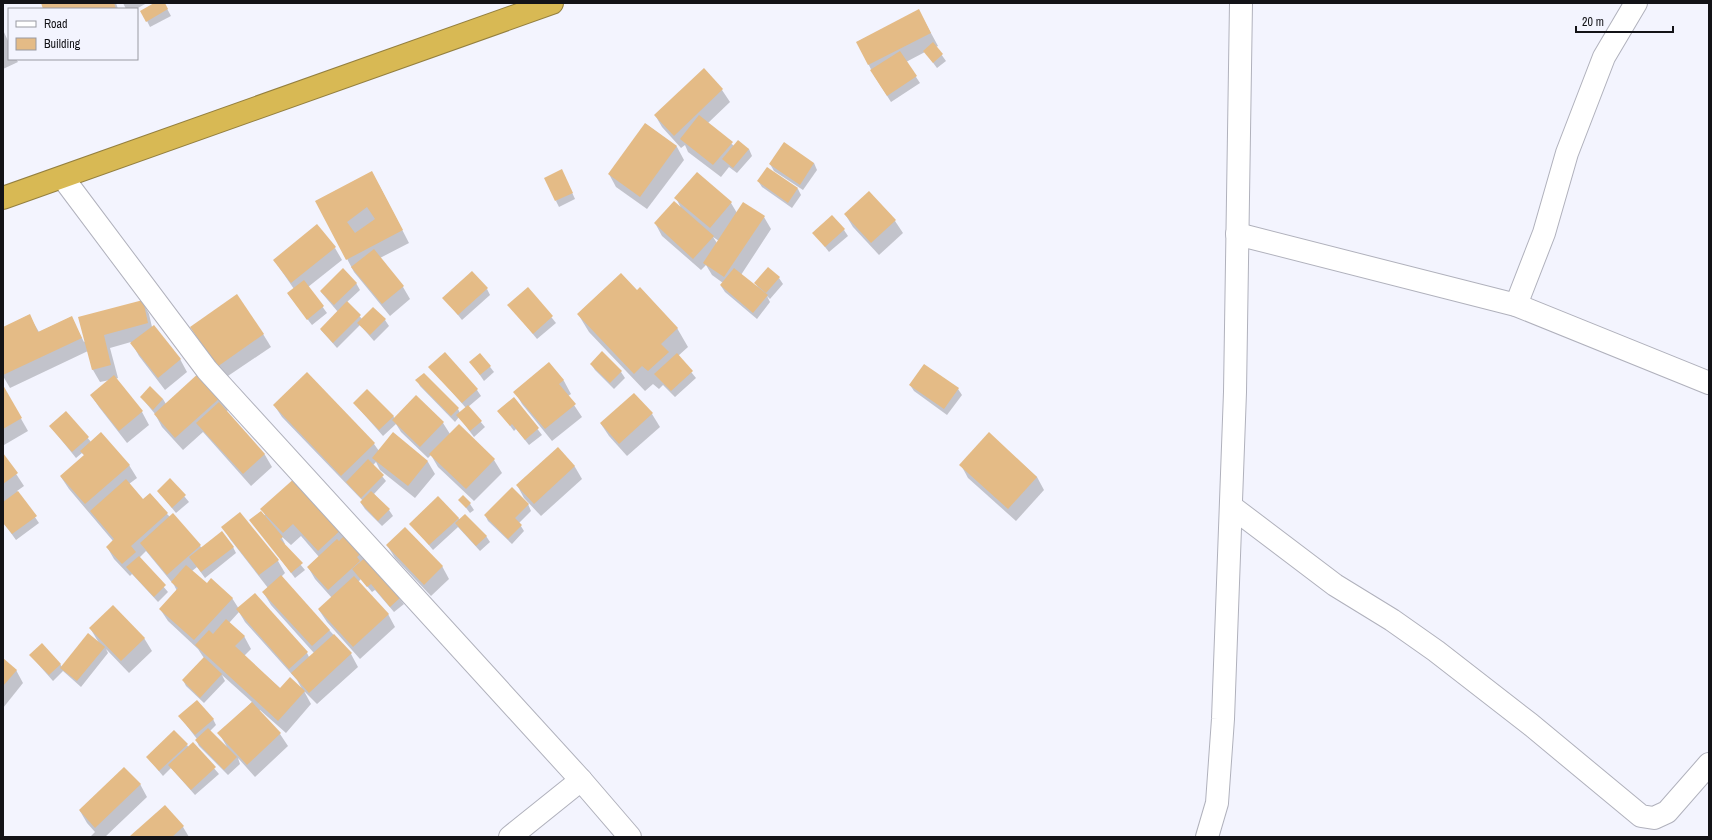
<svg xmlns="http://www.w3.org/2000/svg" width="1712" height="840" font-family="'Archivo Narrow',sans-serif">
<style>
.shadow{fill:#0003;fill-rule:evenodd}
.building{fill:#e4bb86;fill-rule:evenodd}
.lines{fill:none;stroke-linecap:round;stroke-linejoin:round}
.minor-casing{stroke:#b0b1bc;stroke-width:24}
.highway-casing{stroke:#937f3f;stroke-width:24}
.minor{stroke:#fff;stroke-width:22}
.highway{stroke:#d8b954;stroke-width:22}
</style>
<rect width="100%" height="100%" fill="#f3f4fe"/>
<g class="shadow">
<polygon points="42,3 116,3 118,9 44,9"/>
<polygon points="123,3 147,3 136,9 126,9"/>
<polygon points="157,3 164,3 171,16 150,27 147,21"/>
<polygon points="919,11 938,46 936,47 946,61 937,68 925,52 906,62 920,83 891,102 875,77 857,42"/>
<polygon points="3,30 9,43 9,59 16,59 18,62 3,69"/>
<polygon points="704,70 722,90 730,102 708,123 734,146 749,149 752,156 737,173 729,167 721,177 688,152 685,145 681,148 662,127 655,115"/>
<polygon points="646,124 677,147 684,160 647,209 616,187 609,174"/>
<polygon points="814,163 817,170 803,190 774,171 770,164"/>
<polygon points="565,177 575,199 559,207 556,201"/>
<polygon points="758,181 798,189 801,195 792,208 762,187"/>
<polygon points="379,185 409,243 380,258 403,287 410,299 390,316 354,272 317,202"/>
<path d="M676,198L731,203L737,213L764,217L771,229L741,275L759,289L755,283L779,278L783,284L770,299L767,296L770,302L757,319L725,292L721,286L723,283L712,275L706,265L701,270L662,236L655,223L681,208ZM713,237L719,241L717,243Z"/>
<polygon points="845,214 895,221 903,233 879,255 853,227"/>
<polygon points="844,230 848,236 829,252 814,233"/>
<polygon points="335,248 342,260 308,287 327,313 312,325 288,294 294,289 274,260"/>
<polygon points="356,283 360,290 347,302 362,319 385,320 389,326 374,341 360,325 337,348 321,330 338,312 321,292"/>
<polygon points="528,288 556,323 537,339 509,305"/>
<polygon points="487,289 490,295 462,320 444,298"/>
<polygon points="637,291 677,328 688,347 678,356 696,378 675,397 663,385 659,389 653,384 645,391 589,332 578,314"/>
<polygon points="142,301 149,314 152,327 180,359 187,372 165,390 139,356 131,342 110,348 118,378 115,379 142,412 149,425 127,443 99,407 91,395 110,380 100,382 93,370 88,351 10,388 3,376 3,328 29,315 39,332 71,317 84,342"/>
<polygon points="191,327 263,334 271,347 225,378"/>
<polygon points="602,353 621,372 625,378 614,389 595,370 591,364"/>
<polygon points="480,354 494,372 484,381 471,362"/>
<polygon points="549,364 564,381 571,394 568,396 582,417 552,441 522,404 515,392"/>
<polygon points="430,367 477,390 481,396 468,407 485,427 474,437 459,417 455,422 420,386 417,380 458,409 460,413 466,408"/>
<polygon points="201,373 229,409 226,412 265,455 272,467 251,486 203,432 183,450 162,427 155,414 141,397 163,399 166,404"/>
<polygon points="307,374 374,444 379,451 393,433 428,462 435,474 415,498 380,470 376,462 373,465 386,481 374,494 389,510 393,516 382,526 365,509 361,503 363,501 282,417 274,405"/>
<polygon points="910,385 958,389 962,395 947,415 914,391"/>
<polygon points="3,387 28,431 4,445 3,444"/>
<polygon points="634,394 652,414 660,427 627,456 609,436 601,424"/>
<polygon points="514,398 542,435 529,445 516,429 514,431 499,411"/>
<polygon points="354,403 393,416 395,419 443,423 450,434 459,425 494,460 502,473 474,501 438,467 431,455 428,458 401,432 396,424 383,436"/>
<path d="M66,412L91,442L129,465L137,478L129,484L143,500L167,514L202,548L233,547L236,553L205,578L197,567L192,571L207,585L232,598L239,609L307,653L309,657L314,653L271,605L263,592L268,588L230,539L223,527L278,561L285,573L281,577L351,654L358,667L317,704L304,691L311,704L286,733L260,710L259,711L280,734L288,746L255,777L238,758L240,764L228,775L199,746L196,740L197,739L180,717L213,719L216,725L210,731L227,747L219,733L252,702L222,675L225,681L204,703L186,686L183,680L204,658L198,649L168,621L160,609L177,591L174,585L146,551L139,558L168,592L158,602L132,574L130,576L114,559L107,547L113,541L69,489L61,477L85,456L82,453L76,458L50,426ZM239,612L245,622L297,680L302,689H281L244,656L251,649L244,636L229,623Z"/>
<polygon points="989,434 1037,477 1044,490 1016,521 968,478 961,465"/>
<polygon points="558,448 575,467 582,479 541,516 524,498 517,485"/>
<polygon points="3,454 24,486 17,491 39,523 16,540 3,522"/>
<polygon points="296,478 404,604 394,612 375,590 372,592 361,579 358,582 388,614 395,627 360,659 327,622 319,610 332,598 315,579 308,567 319,557 301,536 291,545 281,536 285,544 284,545 305,570 295,578 251,520 265,515 262,509"/>
<polygon points="170,479 189,502 176,513 158,491"/>
<polygon points="460,500 470,504 474,510 470,513"/>
<polygon points="528,504 531,511 519,523 524,531 512,544 488,521 485,515"/>
<polygon points="458,518 486,536 490,542 480,551 458,527 433,550 411,524"/>
<polygon points="387,545 442,566 449,579 431,596 395,558"/>
<polygon points="90,628 144,638 152,651 129,673 106,649 108,653 81,687 63,671 53,681 30,655 60,664 62,667 99,643"/>
<polygon points="3,660 16,670 23,683 3,708"/>
<polygon points="193,744 219,774 195,795 171,768 163,776 147,757 187,745 189,748"/>
<polygon points="140,784 147,797 105,837 90,837 95,832 87,823 80,811"/>
<polygon points="165,806 183,827 189,837 132,837"/>
</g>
<g class="building">
<polygon points="41,3 114,3 116,9 43,9"/>
<polygon points="154,3 165,3 168,9 146,22 140,11"/>
<polygon points="919,9 931,33 868,65 856,42"/>
<polygon points="933,42 943,54 933,63 923,51"/>
<polygon points="900,51 917,76 887,96 870,70"/>
<polygon points="704,68 723,89 674,136 654,115"/>
<polygon points="699,115 733,142 713,165 680,139"/>
<polygon points="645,123 677,146 640,197 608,174"/>
<polygon points="738,140 749,149 733,168 722,159"/>
<polygon points="784,142 814,163 800,185 769,164"/>
<polygon points="767,167 798,188 788,203 757,181"/>
<polygon points="562,169 573,193 555,201 544,178"/>
<path d="M372,171L403,230L346,260L315,201ZM367,207L375,219L355,233L347,222Z"/>
<polygon points="697,172 732,202 710,228 674,198"/>
<polygon points="869,191 896,220 871,243 844,214"/>
<polygon points="674,201 714,236 693,259 654,223"/>
<polygon points="743,202 765,216 724,277 703,263"/>
<polygon points="832,215 845,229 825,247 812,233"/>
<polygon points="317,224 336,247 291,283 273,260"/>
<polygon points="374,249 404,286 382,304 351,267"/>
<polygon points="768,267 780,277 766,293 754,283"/>
<polygon points="343,268 357,283 334,305 320,291"/>
<polygon points="734,268 768,295 753,313 720,285"/>
<polygon points="472,271 488,288 458,315 442,298"/>
<polygon points="621,273 637,290 640,287 678,328 661,344 669,352 648,371 642,366 634,374 577,314"/>
<polygon points="304,280 324,306 307,320 287,293"/>
<polygon points="528,287 553,316 533,334 507,305"/>
<polygon points="237,294 264,334 217,367 190,327"/>
<polygon points="143,300 148,323 104,335 111,365 92,370 78,317"/>
<polygon points="347,301 361,315 333,343 320,329"/>
<polygon points="373,307 386,319 370,335 357,323"/>
<polygon points="30,314 38,332 72,316 82,338 3,375 3,327"/>
<polygon points="154,325 181,359 158,378 130,343"/>
<polygon points="602,351 622,371 610,383 590,364"/>
<polygon points="445,352 478,389 462,403 428,367"/>
<polygon points="480,353 491,366 480,375 469,362"/>
<polygon points="677,353 693,371 671,391 654,374"/>
<polygon points="549,362 564,380 559,384 576,404 545,429 513,392"/>
<polygon points="924,364 959,388 944,409 909,385"/>
<polygon points="201,371 222,396 175,438 154,414"/>
<polygon points="307,372 375,443 341,476 273,405"/>
<polygon points="424,373 459,408 451,416 415,380"/>
<polygon points="114,375 143,411 119,431 90,395"/>
<polygon points="3,385 22,418 3,429"/>
<polygon points="150,386 163,399 153,410 140,397"/>
<polygon points="367,389 394,416 379,430 353,403"/>
<polygon points="634,393 653,413 619,444 600,423"/>
<polygon points="416,395 444,422 420,447 392,420"/>
<polygon points="514,397 539,428 525,440 512,424 510,426 497,411"/>
<polygon points="219,402 265,454 243,474 196,423"/>
<polygon points="468,405 482,421 470,431 456,415"/>
<polygon points="66,411 89,437 72,452 49,426"/>
<polygon points="459,424 495,459 466,489 429,454"/>
<polygon points="101,432 130,465 85,504 60,476 84,455 80,451"/>
<polygon points="393,432 428,461 408,486 372,458"/>
<polygon points="989,432 1037,477 1008,509 959,465"/>
<polygon points="558,447 575,466 534,504 516,485"/>
<polygon points="3,453 18,473 3,484"/>
<polygon points="368,459 384,475 361,498 346,482"/>
<polygon points="296,477 345,526 318,551 293,524 283,533 260,509"/>
<polygon points="170,478 186,495 172,508 157,491"/>
<polygon points="126,479 143,499 150,493 168,513 131,546 136,552 122,564 106,547 114,539 90,511"/>
<polygon points="512,487 529,504 515,518 522,525 508,539 484,515"/>
<polygon points="18,491 37,516 12,534 3,523 3,502"/>
<polygon points="371,491 390,509 378,521 360,502"/>
<polygon points="463,495 471,503 466,508 458,500"/>
<polygon points="438,496 459,518 429,545 409,524"/>
<polygon points="261,511 283,537 280,539 303,563 291,573 249,520"/>
<polygon points="240,512 279,560 259,575 221,527"/>
<polygon points="173,513 201,545 167,575 140,543"/>
<polygon points="465,514 487,536 476,546 455,523"/>
<polygon points="405,527 443,566 424,585 386,545"/>
<polygon points="222,531 234,547 201,572 189,557"/>
<polygon points="349,531 365,550 357,557 360,561 328,590 307,567 337,539 339,541"/>
<polygon points="139,556 166,585 154,597 126,567"/>
<polygon points="367,556 401,597 390,607 371,584 367,587 352,569"/>
<polygon points="186,565 207,583 211,578 233,598 194,640 159,609 178,588 171,582"/>
<polygon points="281,575 330,630 312,646 262,592"/>
<polygon points="354,576 389,614 353,647 318,609"/>
<polygon points="255,593 308,652 289,669 236,609"/>
<polygon points="113,605 145,638 121,661 89,628"/>
<polygon points="226,619 245,636 235,646 280,688 290,677 305,691 278,721 195,645 209,630 213,634"/>
<polygon points="88,633 105,647 77,681 60,668"/>
<polygon points="334,634 352,653 309,693 291,673"/>
<polygon points="42,643 61,664 49,675 29,655"/>
<polygon points="204,657 222,674 200,698 182,680"/>
<polygon points="3,658 17,670 3,686"/>
<polygon points="197,700 214,719 195,735 178,716"/>
<polygon points="252,702 281,733 247,765 217,733"/>
<polygon points="208,728 237,757 224,770 195,740"/>
<polygon points="174,730 188,744 159,771 146,757"/>
<polygon points="193,742 216,767 191,790 168,765"/>
<polygon points="124,767 141,784 95,828 79,810"/>
<polygon points="165,805 184,826 172,837 131,837 130,836"/>
</g>
<g class="lines">
<defs>
<g id="minor">
<polyline points="63,178 207,370 581,780 630,837"/>
<polyline points="1237,234 1516,305 1709,383"/>
<polyline points="1516,305 1544,233 1567,153 1604,57 1636,3"/>
<polyline points="1232,507 1335,585 1392,620 1436,651 1530,724 1641,816 1654,818 1667,812 1709,764"/>
<polyline points="510,837 581,780"/>
<polyline points="1207,837 1217,803 1223,719 1235,392 1241,3"/>
</g>
<polyline id="highway" points="3,198 552,3"/>
</defs>
<use href="#minor" class="minor-casing"/>
<use href="#highway" class="highway-casing"/>
<use href="#minor" class="minor"/>
<use href="#highway" class="highway"/>
</g>
<rect width="1712" height="840" fill="none" stroke="#131317" stroke-width="8"/>
<rect x="8" y="8" width="130" height="52" fill="#f3f4fe" stroke="#999aa2"/>
<rect x="16" y="21" width="20" height="6" fill="#ffffff" stroke="#999aa2"/>
<text x="44" y="28" font-size="12" fill="#131317">Road</text>
<rect x="16" y="38" width="20" height="12" fill="#e4bb86" stroke="#999aa2"/>
<text x="44" y="48" font-size="12" fill="#131317">Building</text>
<path d="M1576 26v6h97v-6" fill="none" stroke="#131317" stroke-width="2"/>
<text x="1582" y="26" font-size="12" fill="#131317" stroke="#f3f4fe" stroke-width="3" paint-order="stroke">20 m</text>
</svg>
